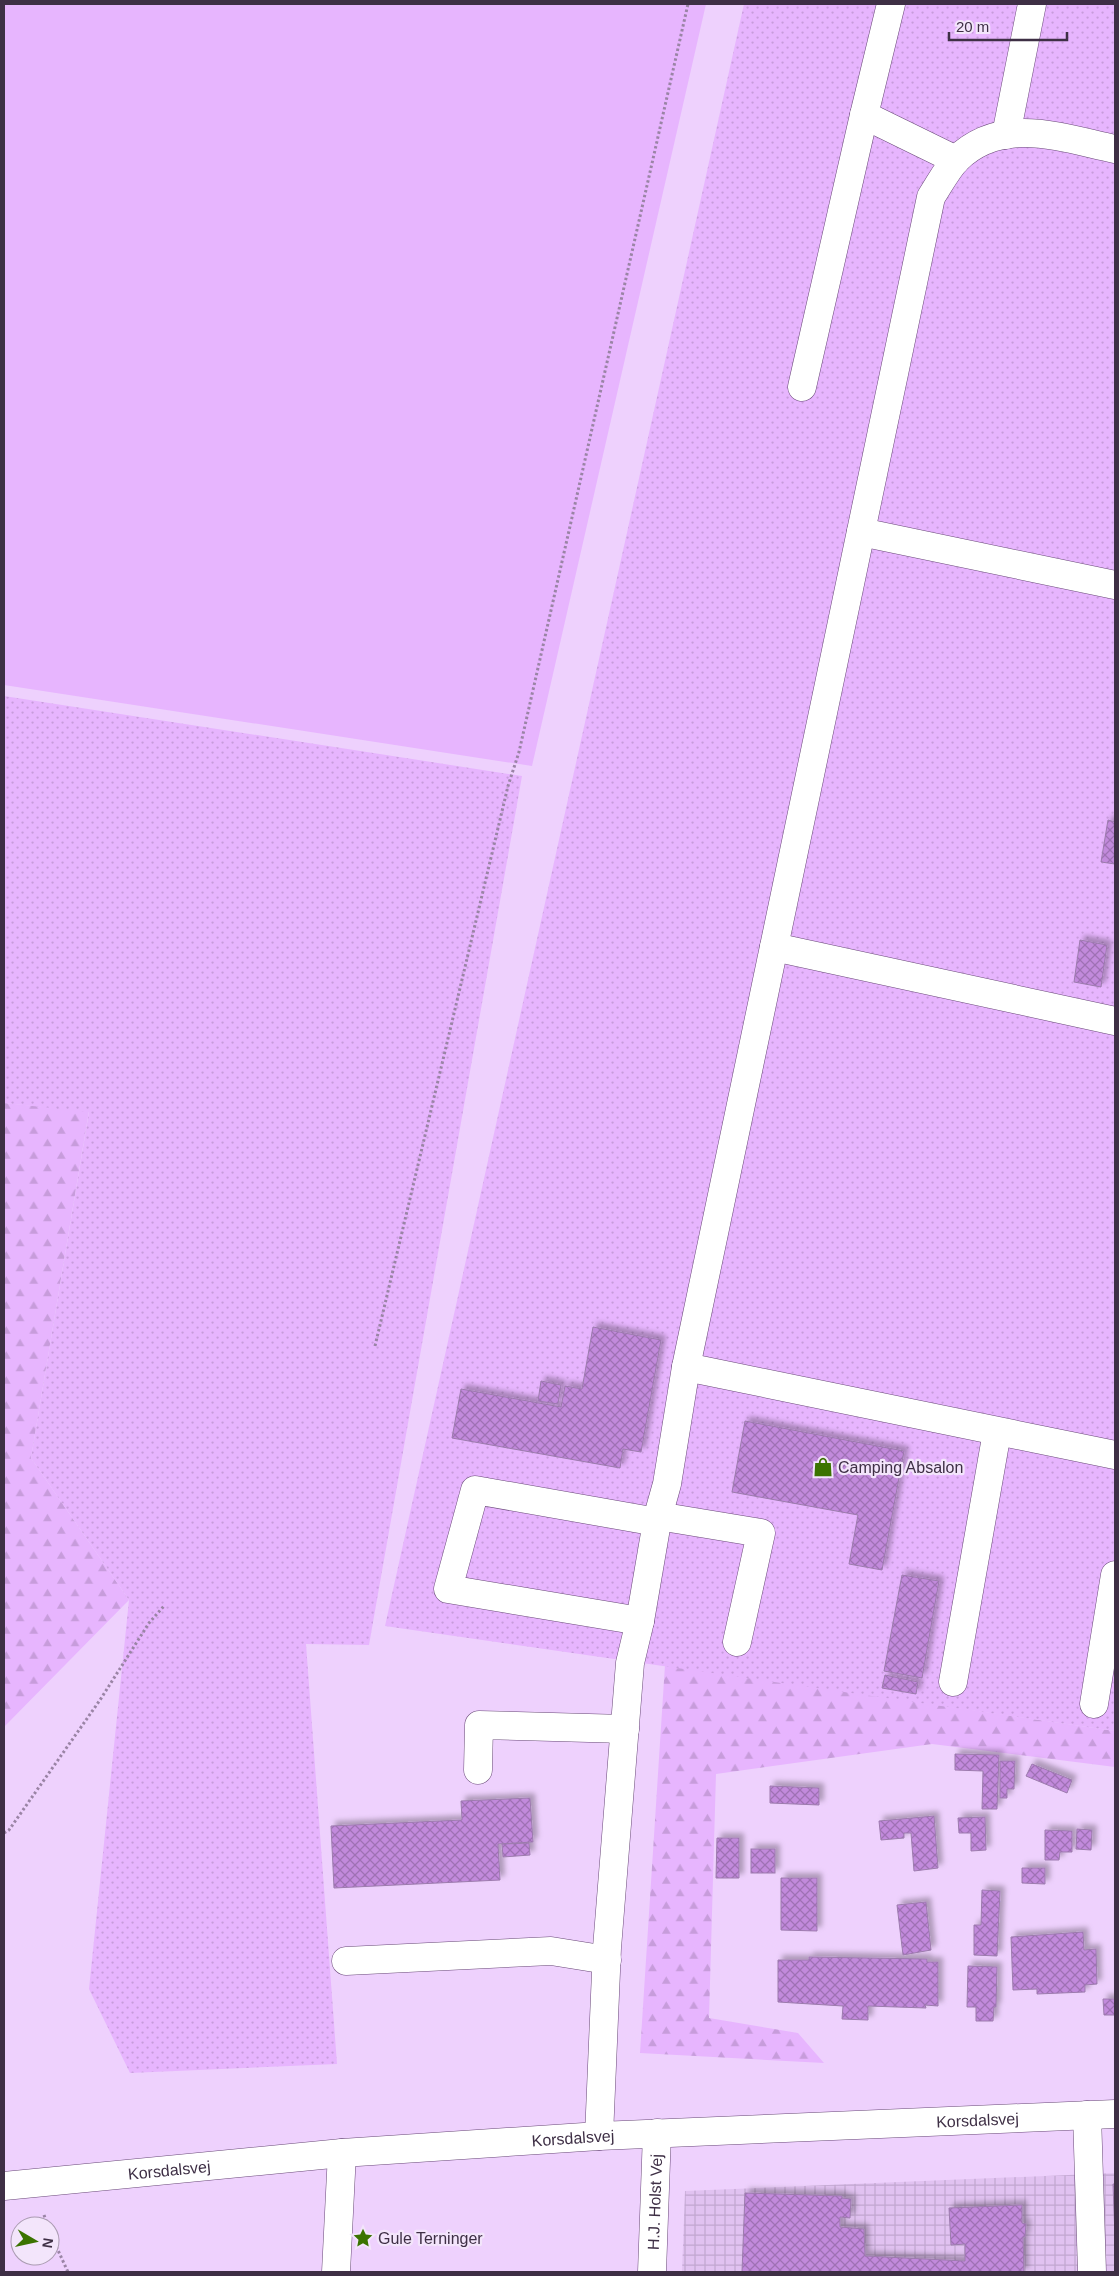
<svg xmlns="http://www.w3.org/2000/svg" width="1119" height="2276" font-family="Arial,sans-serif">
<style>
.industrial{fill:url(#industrial-grid)}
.green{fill:#e7b5fe}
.forest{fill:url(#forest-firs)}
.park{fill:url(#park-dots)}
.building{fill:url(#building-cross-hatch);stroke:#9c7bad;filter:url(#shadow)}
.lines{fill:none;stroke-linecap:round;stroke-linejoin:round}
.minor-casing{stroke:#694978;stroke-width:29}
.path{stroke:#9a84a5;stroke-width:3;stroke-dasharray:2.5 2.5;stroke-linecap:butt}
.minor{stroke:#fff;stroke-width:28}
.labels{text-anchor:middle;stroke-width:4.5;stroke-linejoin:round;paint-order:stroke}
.poi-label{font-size:16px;fill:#3e2f45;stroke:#f3e5fb;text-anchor:start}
.street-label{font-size:16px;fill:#3e2f45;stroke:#f3e5fb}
</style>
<defs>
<pattern id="industrial-grid" width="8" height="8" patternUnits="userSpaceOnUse" patternTransform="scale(1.25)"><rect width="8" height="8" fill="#e1c2f1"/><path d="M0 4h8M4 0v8" fill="none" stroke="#c2a7d0"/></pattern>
<pattern id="forest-firs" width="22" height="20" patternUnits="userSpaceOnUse" patternTransform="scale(1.25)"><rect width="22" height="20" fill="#e7b5fe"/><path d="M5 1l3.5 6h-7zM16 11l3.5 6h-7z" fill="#c79cdb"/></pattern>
<pattern id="park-dots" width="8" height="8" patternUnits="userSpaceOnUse" patternTransform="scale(1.25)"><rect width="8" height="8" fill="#e7b5fe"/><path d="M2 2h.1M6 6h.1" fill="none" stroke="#c79cdb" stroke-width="1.8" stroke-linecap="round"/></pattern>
<pattern id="building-cross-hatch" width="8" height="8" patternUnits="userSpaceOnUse" patternTransform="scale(1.25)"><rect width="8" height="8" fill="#c28adc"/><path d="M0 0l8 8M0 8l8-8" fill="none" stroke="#9f71b4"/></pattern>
<filter id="shadow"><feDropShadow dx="4.5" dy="-4.5" stdDeviation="2.5" flood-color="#0004"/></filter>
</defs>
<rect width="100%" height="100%" fill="#eed1fd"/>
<polygon class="industrial" points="1115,2173 1115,2272 682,2272 685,2191"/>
<polygon class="green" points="4,4 706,4 532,766 4,685"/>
<g class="forest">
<polygon points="4,1103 89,1111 31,1458 129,1600 4,1727"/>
<polygon points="665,1665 1115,1731 1115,1767 932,1744 716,1774 709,2018 798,2033 824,2063 640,2053"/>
</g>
<g class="park">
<polygon points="744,4 1115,4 1115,1731 385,1626"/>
<polygon points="4,696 522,776 369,1645 306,1644 337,2064 130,2073 89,1989 129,1600 31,1458 89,1112 4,1103"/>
</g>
<g class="building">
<polygon points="1108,820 1115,822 1115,864 1101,862"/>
<polygon points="1080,940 1107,945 1101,987 1074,982"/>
<polygon points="593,1327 661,1340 641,1452 623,1449 620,1468 452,1438 461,1389 561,1407 565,1386 582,1389"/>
<polygon points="541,1381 561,1385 558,1404 538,1401"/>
<polygon points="745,1421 904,1451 882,1570 849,1564 858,1515 732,1492"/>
<polygon points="902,1575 939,1581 922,1678 884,1671"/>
<polygon points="885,1675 918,1682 916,1694 882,1688"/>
<polygon points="955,1754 999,1755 997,1809 982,1809 983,1771 955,1770"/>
<polygon points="1000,1761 1015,1761 1014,1789 1007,1789 1007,1798 1000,1798"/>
<polygon points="1032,1764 1072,1780 1067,1793 1026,1776"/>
<polygon points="770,1786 819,1788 819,1805 770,1803"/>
<polygon points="530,1798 533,1842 498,1844 500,1880 334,1888 331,1826 462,1820 461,1801"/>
<polygon points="934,1816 938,1868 914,1871 911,1833 904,1833 904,1838 881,1840 879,1821"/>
<polygon points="985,1817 986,1850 971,1851 971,1833 959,1833 958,1818"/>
<polygon points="1077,1829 1092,1830 1091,1850 1076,1849"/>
<polygon points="1045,1830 1072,1831 1072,1852 1060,1852 1059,1860 1045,1860"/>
<polygon points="717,1838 739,1838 739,1878 716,1878"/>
<polygon points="529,1843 530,1855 503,1857 502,1844"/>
<rect x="751" y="1849" width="24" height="24"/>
<polygon points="1022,1868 1045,1868 1045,1884 1022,1883"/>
<polygon points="781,1878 817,1878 817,1931 781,1930"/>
<polygon points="982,1890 1000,1891 997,1956 974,1955 974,1925 981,1925"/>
<polygon points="926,1902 931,1950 903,1955 897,1905"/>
<polygon points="1083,1932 1084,1950 1096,1949 1097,1984 1085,1985 1085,1992 1037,1994 1037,1989 1013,1990 1011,1937"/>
<polygon points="809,1957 927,1959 927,1962 938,1962 938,2006 925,2005 926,2008 868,2006 868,2020 842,2019 843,2006 778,2002 778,1960 809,1960"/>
<polygon points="968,1966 997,1967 996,2007 994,2007 993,2021 976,2021 976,2007 967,2007"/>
<polygon points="1103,1999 1115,1999 1115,2015 1104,2015"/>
<polygon points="1113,2184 1115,2184 1115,2237"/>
<polygon points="745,2193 842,2196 842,2198 851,2199 850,2218 840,2217 840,2227 864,2229 865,2256 965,2261 965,2244 951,2245 949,2208 1022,2205 1022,2223 1026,2224 1025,2237 1023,2237 1024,2272 742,2272"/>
</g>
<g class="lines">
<defs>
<g id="minor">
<polyline points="864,115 956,160"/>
<polyline points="1006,135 1032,4"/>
<polyline points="802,387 864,115 891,4"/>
<polyline points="861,532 1115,585"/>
<polyline points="774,947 1115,1021"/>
<polyline points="686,1367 1115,1455"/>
<polyline points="658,1516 761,1533 737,1642"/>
<polyline points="640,1621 448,1589 475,1490 657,1522"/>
<polyline points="953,1682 997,1432"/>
<polyline points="1094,1704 1115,1575"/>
<polyline points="478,1770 479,1725 625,1729"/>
<polyline points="346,1961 551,1951 607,1960"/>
<polyline points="1087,2115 1092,2272"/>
<path d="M599,2136L607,1948L630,1663L640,1621L658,1516L667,1484L686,1367L931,197C939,185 947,169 957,159C1002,115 1062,138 1115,149"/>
<path id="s1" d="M4,2186L342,2153L599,2136L1115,2114"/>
<polyline points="336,2272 342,2153"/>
<path id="s2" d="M652,2272L657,2133"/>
</g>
</defs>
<use href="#minor" class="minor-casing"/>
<g class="path">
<polyline points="375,1346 508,786 519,752 688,4"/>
<polyline points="4,1833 9,1830 100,1700 149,1623 164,1606"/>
<polyline points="44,2215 48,2226"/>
<polyline points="50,2233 68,2272"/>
</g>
<use href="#minor" class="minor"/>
</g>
<defs>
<symbol id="shop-bare" viewBox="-9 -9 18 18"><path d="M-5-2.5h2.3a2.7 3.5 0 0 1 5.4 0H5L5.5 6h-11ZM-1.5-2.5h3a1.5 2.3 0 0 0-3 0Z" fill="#3b7300" stroke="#f3e5fb" stroke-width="2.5" paint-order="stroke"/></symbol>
<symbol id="sight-bare" viewBox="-9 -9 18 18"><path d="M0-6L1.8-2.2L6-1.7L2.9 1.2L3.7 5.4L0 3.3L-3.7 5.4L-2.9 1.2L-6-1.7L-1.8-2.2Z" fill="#3b7300" stroke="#f3e5fb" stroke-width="2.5" paint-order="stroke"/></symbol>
</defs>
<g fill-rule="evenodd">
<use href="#shop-bare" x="809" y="1453" width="28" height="28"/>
<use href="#sight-bare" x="349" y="2224" width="28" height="28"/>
</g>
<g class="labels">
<g class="poi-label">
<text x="838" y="1473">Camping Absalon</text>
<text x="378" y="2244">Gule Terninger</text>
</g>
<g class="street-label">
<text dy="6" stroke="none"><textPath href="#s1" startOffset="976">Korsdalsvej</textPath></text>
<text dy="6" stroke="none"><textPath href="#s1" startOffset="571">Korsdalsvej</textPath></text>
<text dy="6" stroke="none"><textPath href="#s1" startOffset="166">Korsdalsvej</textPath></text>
<text dy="6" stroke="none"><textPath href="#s2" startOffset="70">H.J. Holst Vej</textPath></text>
</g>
</g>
<rect width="1119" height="2276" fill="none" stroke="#3e2f45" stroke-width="10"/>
<g transform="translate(35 2241) rotate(99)"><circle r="24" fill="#f3e5fb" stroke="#ab9cb2"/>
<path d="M0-4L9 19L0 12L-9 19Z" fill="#3b7300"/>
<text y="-8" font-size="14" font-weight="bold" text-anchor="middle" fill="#3e2f45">N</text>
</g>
<path d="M949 32v8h118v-8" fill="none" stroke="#3e2f45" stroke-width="2.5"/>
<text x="956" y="32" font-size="15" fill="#3e2f45" stroke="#f3e5fb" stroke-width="4" paint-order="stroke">20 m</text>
</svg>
